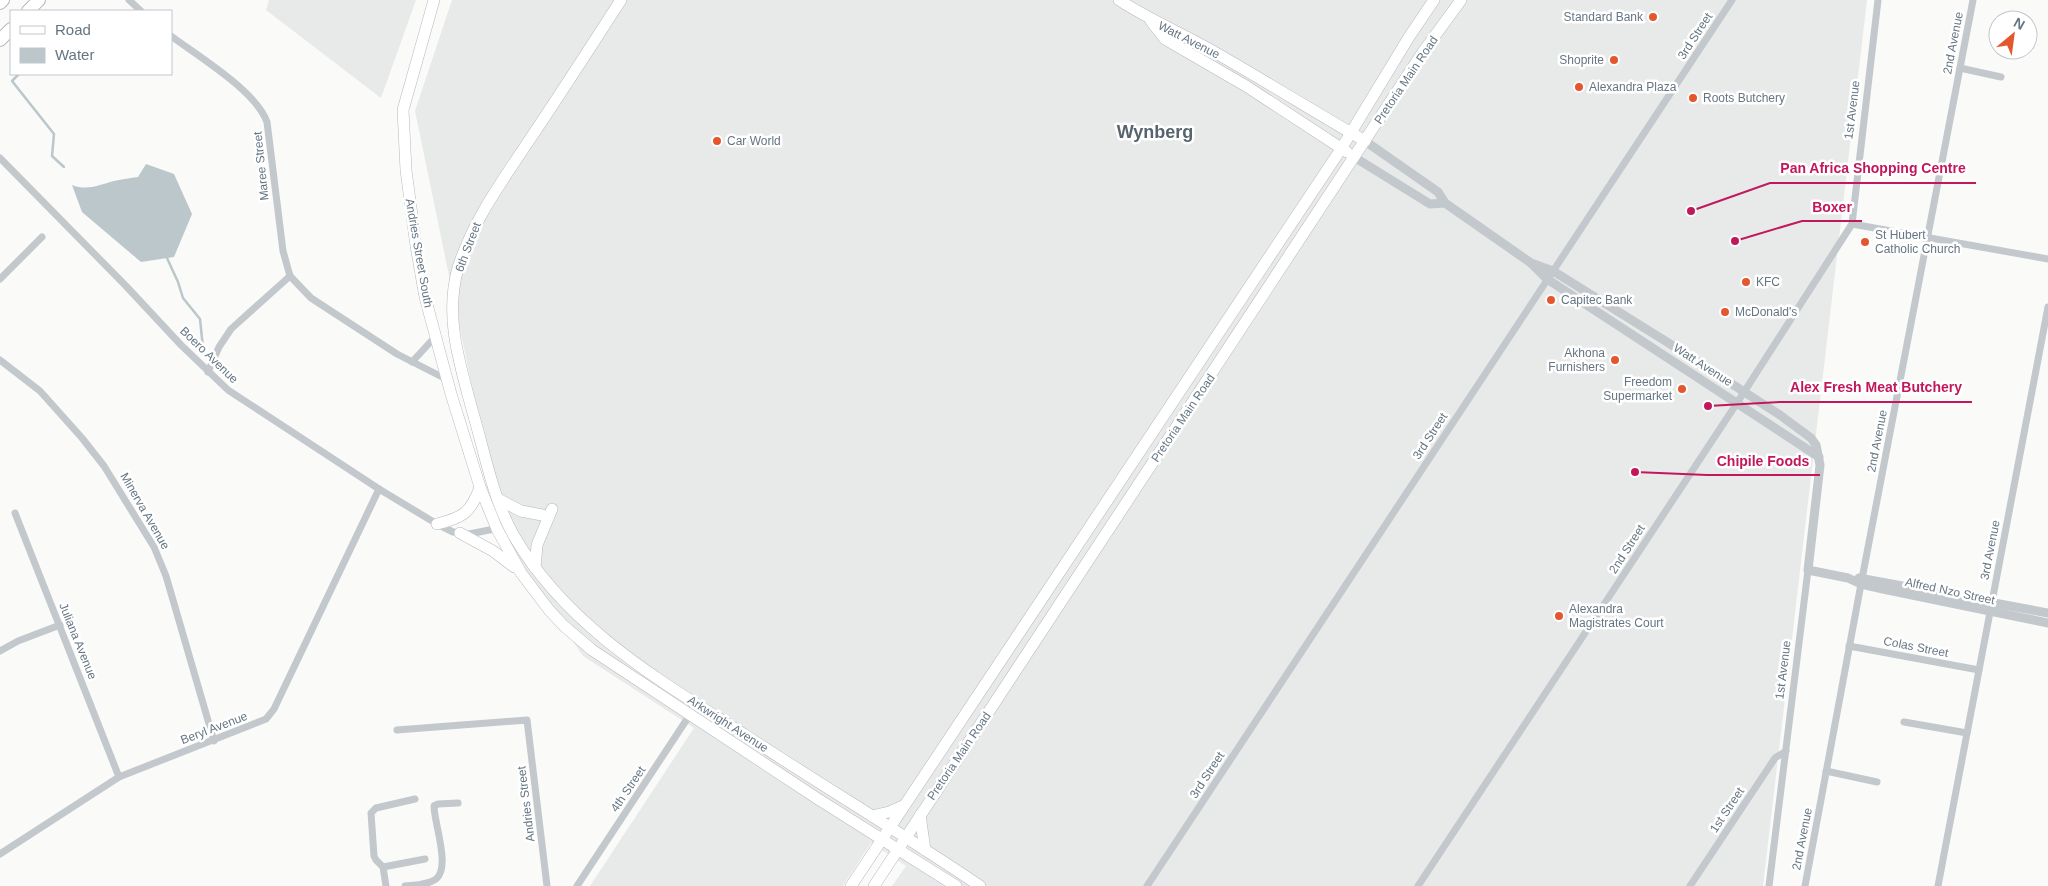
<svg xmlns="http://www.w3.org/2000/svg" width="2048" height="886" font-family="Helvetica,sans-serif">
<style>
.built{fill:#e8e9e9}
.water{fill:#bbc7cb}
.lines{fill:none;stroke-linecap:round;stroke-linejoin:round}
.stream{stroke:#bbc7cb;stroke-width:2.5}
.primary-casing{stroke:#b5babe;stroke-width:12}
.motorway-casing{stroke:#b4b9bd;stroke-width:14}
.minor{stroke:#c3c8cc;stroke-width:7}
.tertiary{stroke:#c3c8cc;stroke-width:9}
.primary{stroke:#fff;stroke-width:11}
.motorway{stroke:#fff;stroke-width:12}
.poi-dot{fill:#e4572e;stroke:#fff;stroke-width:2}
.labels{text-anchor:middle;stroke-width:5;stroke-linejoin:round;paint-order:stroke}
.poi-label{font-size:12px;fill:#657683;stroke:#fff;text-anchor:start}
.street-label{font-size:12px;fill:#657683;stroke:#fff}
.district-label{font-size:18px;font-weight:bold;fill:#57646e;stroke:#fff}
.leader{fill:none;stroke:#c2185b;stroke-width:2}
.callout-dot{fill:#c2185b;stroke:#fff;stroke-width:2}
.callout-label{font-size:14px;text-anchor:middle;font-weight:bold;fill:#c2185b;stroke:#fff;stroke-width:5;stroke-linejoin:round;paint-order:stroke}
</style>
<rect width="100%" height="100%" fill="#fafaf8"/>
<g class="built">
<polygon points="269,0 416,0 381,98 266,10"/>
<polygon points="452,0 1867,0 1763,886 892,886 906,866 871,843 843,886 590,886 694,728 583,656 504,542 415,111"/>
</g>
<path class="water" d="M146,164L174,174L192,214L174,257L141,262L82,212L72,185C87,191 99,185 114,181C122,179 131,178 138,177Z"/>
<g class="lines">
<g class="stream">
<polyline points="19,74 12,81 54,134 52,156 64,167"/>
<polyline points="167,258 178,282 183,298 200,319 203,348"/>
</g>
<defs>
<g id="primary">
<polyline points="434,0 403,110 406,170 416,246 425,297 451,394 480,487 497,529 521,573 549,610 564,626 592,650 818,799 956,886"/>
<path d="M621,0C591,46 561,93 530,139C503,180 473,220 458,268C444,317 460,365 473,413C485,454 493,499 514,536C567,627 659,680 745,735C823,786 903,834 980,886"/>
<path d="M1119,0C1148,19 1179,32 1209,49C1262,79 1313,111 1365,141"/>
<polyline points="1151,21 1165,39 1246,86 1347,152"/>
<polyline points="498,499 521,511 542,515"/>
<path d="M437,524C462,518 471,513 480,487"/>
<polyline points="460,533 493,551 514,567"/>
<polyline points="535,568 537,545 552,509"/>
<polyline points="920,815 925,850"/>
<polyline points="872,816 889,812 903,806"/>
<polyline points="851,886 1341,149 1409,37 1434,0"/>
<polyline points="874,886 1423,52 1461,0"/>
</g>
<g id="motorway">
<polyline points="0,3 3,0"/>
<polyline points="28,11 39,0"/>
<polyline points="0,40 11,29"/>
</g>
</defs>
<use href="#primary" class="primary-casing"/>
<use href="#motorway" class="motorway-casing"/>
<g class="minor">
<polyline points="129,0 141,11"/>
<path d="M171,36C198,56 256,91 267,122L283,251L290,276L311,298L397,354L446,379"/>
<polyline points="1960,68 2001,77"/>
<polyline points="0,158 126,286 181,345 228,390 379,489 437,524 453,532 469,534 510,526"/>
<polyline points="1852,224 2048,259"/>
<polyline points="0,279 42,237"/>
<polyline points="0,360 40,391 82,438 104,466 154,547 166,576 214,741"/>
<polyline points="412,362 435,337"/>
<polyline points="208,372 219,347 231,329 290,276"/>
<polyline points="15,513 119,777"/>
<polyline points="1849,646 1979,670"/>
<polyline points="0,651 18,641 60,625"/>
<polyline points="1904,722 1967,733"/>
<polyline points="397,730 527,720 547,886"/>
<polyline points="1826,771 1877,782"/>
<polyline points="0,854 119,777 266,719 274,709 379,489"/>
<polyline points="383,867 425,859"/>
<polyline points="386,886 383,867 376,860 374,856 371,813 376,808 415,799"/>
<path d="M405,886C414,885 428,885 436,879C451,867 434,823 434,806L438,804L458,803"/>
<polyline points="577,886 691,713"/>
<polyline points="1147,886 1732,0"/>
<polyline points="1418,886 1737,403 1852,224 1878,0"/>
<polyline points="1690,886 1775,758 1786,751"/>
<polyline points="1769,886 1808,570"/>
<polyline points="1805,886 1861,584 1973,0"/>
<polyline points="1938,886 2048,307"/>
</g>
<g class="tertiary">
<polyline points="1365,141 1438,192 1445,203 1531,263 1547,279 1819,457"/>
<polyline points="1354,157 1430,204 1445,203"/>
<polyline points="1531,263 1553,271 1667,342 1780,415 1811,438 1816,445 1820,465 1808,570 1848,578 1861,584 1883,589 2048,623"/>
<polyline points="1859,578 2048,613"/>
</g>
<use href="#primary" class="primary"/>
<use href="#motorway" class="motorway"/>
</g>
<g class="poi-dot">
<circle cx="1653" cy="17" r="5"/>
<circle cx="1614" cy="60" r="5"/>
<circle cx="1579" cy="87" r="5"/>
<circle cx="1693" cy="98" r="5"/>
<circle cx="717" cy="141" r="5"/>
<circle cx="1865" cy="242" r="5"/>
<circle cx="1746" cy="282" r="5"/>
<circle cx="1551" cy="300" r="5"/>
<circle cx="1725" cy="312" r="5"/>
<circle cx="1615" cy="360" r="5"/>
<circle cx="1682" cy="389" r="5"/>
<circle cx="1559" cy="616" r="5"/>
</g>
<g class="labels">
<g class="poi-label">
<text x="1643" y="21" text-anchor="end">Standard Bank</text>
<text x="1604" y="64" text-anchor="end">Shoprite</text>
<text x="1589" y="91">Alexandra Plaza</text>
<text x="1703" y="102">Roots Butchery</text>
<text x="727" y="145">Car World</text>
<text x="1875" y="239">St Hubert<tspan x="1875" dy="14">Catholic Church</tspan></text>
<text x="1756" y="286">KFC</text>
<text x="1561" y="304">Capitec Bank</text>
<text x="1735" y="316">McDonald's</text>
<text x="1605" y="357" text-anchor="end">Akhona<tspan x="1605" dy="14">Furnishers</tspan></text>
<text x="1672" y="386" text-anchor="end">Freedom<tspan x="1672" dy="14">Supermarket</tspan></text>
<text x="1569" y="613">Alexandra<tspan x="1569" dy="14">Magistrates Court</tspan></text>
</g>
<g class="street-label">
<text transform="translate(1695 36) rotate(-57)" y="4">3rd Street</text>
<text transform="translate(1189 40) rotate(27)" y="4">Watt Avenue</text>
<text transform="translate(1953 43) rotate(-79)" y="4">2nd Avenue</text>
<text transform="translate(1406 80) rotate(-56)" y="4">Pretoria Main Road</text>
<text transform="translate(1852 110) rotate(-83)" y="4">1st Avenue</text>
<text transform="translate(261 166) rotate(-96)" y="4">Maree Street</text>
<text transform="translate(468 247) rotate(-69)" y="4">6th Street</text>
<text transform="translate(419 253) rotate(80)" y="4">Andries Street South</text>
<text transform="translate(209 355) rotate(44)" y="4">Boero Avenue</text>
<text transform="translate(1703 365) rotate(33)" y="4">Watt Avenue</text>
<text transform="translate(1183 418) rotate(-56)" y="4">Pretoria Main Road</text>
<text transform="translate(1430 436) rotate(-57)" y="4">3rd Street</text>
<text transform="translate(1877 441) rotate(-79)" y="4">2nd Avenue</text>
<text transform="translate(145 511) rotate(60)" y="4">Minerva Avenue</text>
<text transform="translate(1627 549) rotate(-57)" y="4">2nd Street</text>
<text transform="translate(1990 550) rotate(-79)" y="4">3rd Avenue</text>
<text transform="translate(1950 591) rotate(12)" y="4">Alfred Nzo Street</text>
<text transform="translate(78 641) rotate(68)" y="4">Juliana Avenue</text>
<text transform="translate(1916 647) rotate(11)" y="4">Colas Street</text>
<text transform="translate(1783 670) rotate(-83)" y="4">1st Avenue</text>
<text transform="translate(728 724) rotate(33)" y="4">Arkwright Avenue</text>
<text transform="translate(214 728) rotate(-21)" y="4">Beryl Avenue</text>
<text transform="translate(959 756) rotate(-56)" y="4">Pretoria Main Road</text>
<text transform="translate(1207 775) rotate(-57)" y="4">3rd Street</text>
<text transform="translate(628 789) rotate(-56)" y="4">4th Street</text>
<text transform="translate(526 804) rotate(-97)" y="4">Andries Street</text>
<text transform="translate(1727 810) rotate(-56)" y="4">1st Street</text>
<text transform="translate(1802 839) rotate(-79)" y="4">2nd Avenue</text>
</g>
<g class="district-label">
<text x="1155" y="138">Wynberg</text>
</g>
</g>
<path class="leader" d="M1691 211L1770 183H1976M1735 241L1802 221H1862M1708 406L1780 402H1972M1635 472L1707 475H1820"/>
<g class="callout-dot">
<circle cx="1691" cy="211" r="5"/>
<circle cx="1735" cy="241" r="5"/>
<circle cx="1708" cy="406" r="5"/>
<circle cx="1635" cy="472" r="5"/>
</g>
<g class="callout-label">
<text x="1873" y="173">Pan Africa Shopping Centre</text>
<text x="1832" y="212">Boxer</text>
<text x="1876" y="392">Alex Fresh Meat Butchery</text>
<text x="1763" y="466">Chipile Foods</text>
</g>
<rect x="10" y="10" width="162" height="65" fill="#ffffff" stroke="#c1c8cd"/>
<rect x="20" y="26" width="25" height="8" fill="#ffffff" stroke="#c1c8cd"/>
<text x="55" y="35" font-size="15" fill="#657683">Road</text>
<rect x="20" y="48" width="25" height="15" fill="#bbc7cb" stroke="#c1c8cd"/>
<text x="55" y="60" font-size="15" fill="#657683">Water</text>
<g transform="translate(2013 35) rotate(29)"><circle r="24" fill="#ffffff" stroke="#c1c8cd"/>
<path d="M0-4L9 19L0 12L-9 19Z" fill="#e4572e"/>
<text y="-8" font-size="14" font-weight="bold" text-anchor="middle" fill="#657683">N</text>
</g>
</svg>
